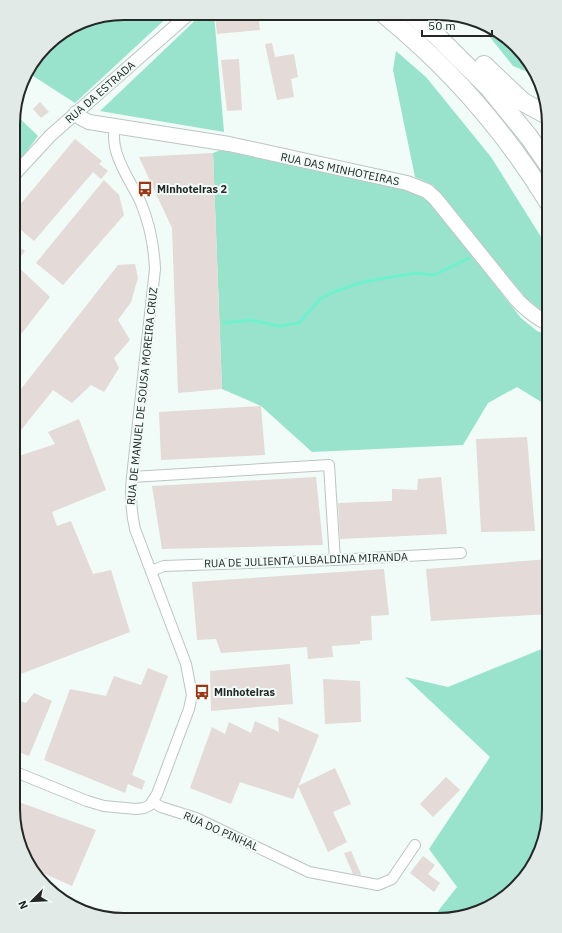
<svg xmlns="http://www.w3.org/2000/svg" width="562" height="933" font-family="'IBM Plex Sans',sans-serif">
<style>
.green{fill:#99e3cc}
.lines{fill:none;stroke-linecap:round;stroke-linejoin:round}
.stream{stroke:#70f1cd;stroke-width:3}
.building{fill:#e4dad7}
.minor-casing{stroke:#bbc5c1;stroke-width:12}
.tertiary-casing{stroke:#bbc5c1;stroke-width:14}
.secondary-casing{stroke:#bbc5c1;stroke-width:16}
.motorway-casing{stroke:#bbc5c1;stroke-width:20}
.minor{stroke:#fff;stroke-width:10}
.tertiary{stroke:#fff;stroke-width:12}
.secondary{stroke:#fff;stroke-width:14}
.motorway{stroke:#fff;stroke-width:18}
.labels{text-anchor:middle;stroke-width:4;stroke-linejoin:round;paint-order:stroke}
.street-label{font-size:11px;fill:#242726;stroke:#f1fbf7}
.poi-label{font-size:11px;font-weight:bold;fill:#242726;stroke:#f1fbf7;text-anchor:start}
.rim{fill:none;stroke:#242726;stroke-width:2}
</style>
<rect width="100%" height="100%" fill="#f1fbf7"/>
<g class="green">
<polygon points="124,13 172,13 75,103 27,72 51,41 82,21"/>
<polygon points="203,13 214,14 224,132 100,111"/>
<polygon points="481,26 511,40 535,75 513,66"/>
<polygon points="396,51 426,77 491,157 543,240 549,251 549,314 543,312 526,298 433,185 415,177 393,70"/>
<polygon points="14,113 38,136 14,168"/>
<polygon points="221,150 413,192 431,203 521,318 537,331 549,335 549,416 546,405 517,387 488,403 463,445 312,452 261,406 222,389 213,153"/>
<polygon points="549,646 549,807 541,836 526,876 480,912 438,920 431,920 457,887 429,849 490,757 405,677 448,687"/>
</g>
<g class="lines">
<polyline class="stream" points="224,323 251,320 279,326 299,323 320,299 336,291 360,283 374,280 416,273 434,275 469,258"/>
</g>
<g class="building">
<polygon points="215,14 258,14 260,30 217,34"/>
<polygon points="272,43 275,57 294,54 298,77 291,79 294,97 277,100 265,44"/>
<polygon points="239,59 242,110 227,111 221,60"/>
<polygon points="40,102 49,112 41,118 33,109"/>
<polygon points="75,139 102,161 99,164 108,171 101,179 93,172 34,241 14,224 14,212"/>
<polygon points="213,153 222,389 178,393 172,228 139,157"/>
<polygon points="104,180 119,195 124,215 63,285 36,263"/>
<polygon points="14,243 25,251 15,264 50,297 14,343"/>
<polygon points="135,264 138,278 131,302 118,320 130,340 114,358 119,368 104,392 91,385 72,403 53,390 13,440 14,398 118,265"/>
<polygon points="261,406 265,455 161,460 159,412"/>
<polygon points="79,419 106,490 52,512 57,526 71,521 93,574 111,570 130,632 13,677 13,458 55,444 48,432"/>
<polygon points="527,437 535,531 481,532 476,439"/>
<polygon points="316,477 323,545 162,549 152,486"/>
<polygon points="441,477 447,534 340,539 338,503 392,501 392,489 417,490 418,479"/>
<polygon points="549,559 549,614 431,621 426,569"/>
<polygon points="384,569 389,615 371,616 372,640 360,641 360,644 332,646 333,657 308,659 307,647 221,653 216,639 197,640 192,582"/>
<polygon points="290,664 293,704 211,711 210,671"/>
<polygon points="148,668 168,676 132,775 145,781 142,790 128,784 125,793 44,760 70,689 106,696 114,676 141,685"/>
<polygon points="323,679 360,681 361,722 325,724"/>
<polygon points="34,693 52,701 29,756 13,750 13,699 26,703"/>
<polygon points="278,717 319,735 293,799 240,782 231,804 190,788 212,727 225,734 229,722 251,733 255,721 279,732"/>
<polygon points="335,768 351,804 333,812 347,842 328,852 298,786"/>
<polygon points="446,777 460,790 433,817 420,804"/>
<polygon points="13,800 96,830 72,886 36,870 21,851 13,809"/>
<polygon points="351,851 361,874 360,875 353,874 344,853"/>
<polygon points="423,856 435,865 428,874 440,883 434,892 410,873"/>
</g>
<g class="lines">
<defs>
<g id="minor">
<polyline points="132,477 329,465 335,560"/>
<polyline points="151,571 164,566 335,560 461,553"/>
<path d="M13,771L87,801L104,806L136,809L144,808L150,805L157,794L189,709L192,695L186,664L135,529C131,511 130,495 132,477L155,269C154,246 150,225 141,203C130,179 109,154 115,126"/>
<polyline points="153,802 161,807 196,818 309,872 378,885 392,879 415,845"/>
</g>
<polyline id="tertiary" points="14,175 51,135 190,13"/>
<path id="secondary" d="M76,113L81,118L89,122L229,144L407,183L427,191L435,198L518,301C528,311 537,318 549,324"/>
<g id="motorway">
<path d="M385,15C450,68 505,131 549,203"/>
<polyline points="413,15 437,36 490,89 529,137 549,166"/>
<polyline points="484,65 523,102 547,115"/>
</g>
</defs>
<use href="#minor" class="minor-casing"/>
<use href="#tertiary" class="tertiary-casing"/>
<use href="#secondary" class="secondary-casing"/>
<use href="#motorway" class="motorway-casing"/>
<use href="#minor" class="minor"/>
<use href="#tertiary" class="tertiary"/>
<use href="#secondary" class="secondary"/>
<use href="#motorway" class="motorway"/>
</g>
<defs>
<symbol id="bus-bare" viewBox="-9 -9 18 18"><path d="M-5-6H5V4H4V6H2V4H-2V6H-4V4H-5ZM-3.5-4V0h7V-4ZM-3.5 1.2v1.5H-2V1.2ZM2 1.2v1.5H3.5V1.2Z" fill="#9d3614" stroke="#f1fbf7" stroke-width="2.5" paint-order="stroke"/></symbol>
</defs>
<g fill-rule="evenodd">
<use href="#bus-bare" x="134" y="178" width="22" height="22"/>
<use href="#bus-bare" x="191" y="681" width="22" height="22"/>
</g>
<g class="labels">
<g class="street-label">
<text transform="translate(100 92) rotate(-41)" y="4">RUA DA ESTRADA</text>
<text transform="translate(340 169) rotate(12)" y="4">RUA DAS MINHOTEIRAS</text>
<text transform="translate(142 396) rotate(-84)" y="4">RUA DE MANUEL DE SOUSA MOREIRA CRUZ</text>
<text transform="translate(306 560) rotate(-2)" y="4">RUA DE JULIENTA ULBALDINA MIRANDA</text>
<text transform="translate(221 831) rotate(24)" y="4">RUA DO PINHAL</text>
</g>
<g class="poi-label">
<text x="157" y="193">Minhoteiras 2</text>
<text x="214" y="696">Minhoteiras</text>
</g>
</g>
<path d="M0 0H562V933H0ZM124 20H438A104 104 0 0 1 542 124V809A104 104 0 0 1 438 913H124A104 104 0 0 1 20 809V124A104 104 0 0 1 124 20Z" fill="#e1eae6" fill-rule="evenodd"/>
<path class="rim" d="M124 20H438A104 104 0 0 1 542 124V809A104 104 0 0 1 438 913H124A104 104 0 0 1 20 809V124A104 104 0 0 1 124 20Z"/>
<g transform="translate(32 901) rotate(246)" stroke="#f1fbf7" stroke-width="3" paint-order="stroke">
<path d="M0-3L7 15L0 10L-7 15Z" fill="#242726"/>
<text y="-6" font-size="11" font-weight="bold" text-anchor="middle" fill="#242726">N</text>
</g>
<path d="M422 30v6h70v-6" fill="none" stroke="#242726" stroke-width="2"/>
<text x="428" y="30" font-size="12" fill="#242726" stroke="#f1fbf7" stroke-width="3" paint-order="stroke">50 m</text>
</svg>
